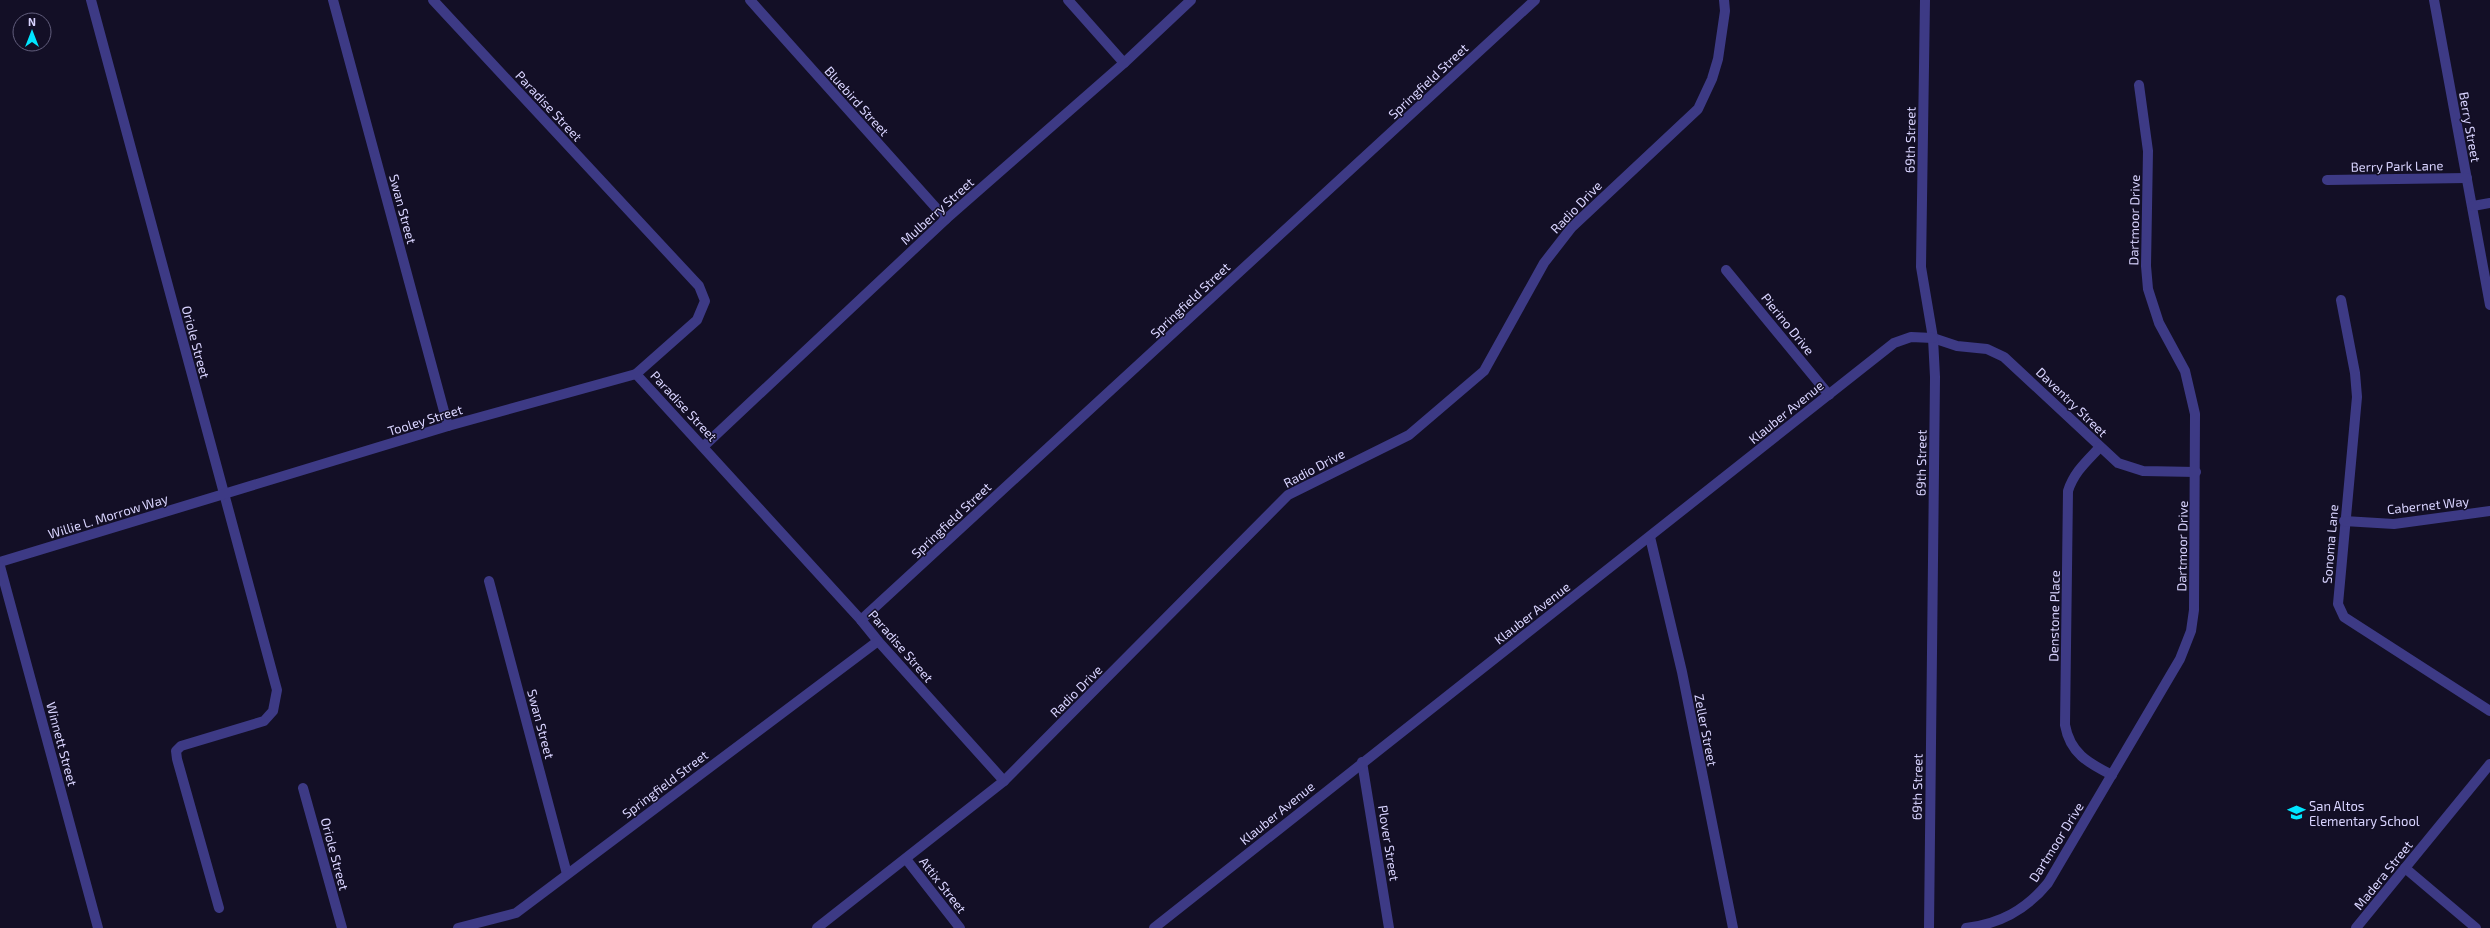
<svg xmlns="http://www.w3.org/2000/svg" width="2490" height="928" font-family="'Exo 2',sans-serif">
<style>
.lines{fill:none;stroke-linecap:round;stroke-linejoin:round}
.minor{stroke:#3d3a85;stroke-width:10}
.tertiary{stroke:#3d3a85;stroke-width:10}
.labels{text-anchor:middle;stroke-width:3;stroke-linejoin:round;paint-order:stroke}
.street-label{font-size:13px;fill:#d9d4ff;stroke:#130f26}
.poi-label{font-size:13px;fill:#d9d4ff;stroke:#130f26;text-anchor:start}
</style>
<rect width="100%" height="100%" fill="#130f26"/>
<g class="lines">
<g class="minor">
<polyline points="91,0 277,690 273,711 264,721 181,746 176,751 177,759 219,908"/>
<polyline points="333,0 448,426"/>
<polyline points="750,0 946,219"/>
<polyline points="1068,0 1124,63"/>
<polyline points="2434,0 2490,305"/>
<polyline points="2327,180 2467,178"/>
<polyline points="2473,206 2490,203"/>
<polyline points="1726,270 1829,395"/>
<polyline points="2341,300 2355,373 2357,397 2338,604 2344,617 2490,711"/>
<polyline points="1933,338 1957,346 1987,349 2004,357 2118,463 2143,471 2196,472"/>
<polyline points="636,374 861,620 878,641 1004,781"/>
<polyline points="704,446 946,219 1124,63 1191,0"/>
<path d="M2100,447C2087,461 2074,472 2068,491L2065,725C2070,753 2088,763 2112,775"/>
<polyline points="2344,521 2394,524 2490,511"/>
<polyline points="1650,537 1682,672 1733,928"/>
<polyline points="0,562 448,426 636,374 697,320 705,301 699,286 433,0"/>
<polyline points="0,566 98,928"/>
<polyline points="489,581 567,874"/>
<polyline points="861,620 1535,0"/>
<polyline points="1362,762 1389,928"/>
<polyline points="303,788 342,928"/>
<polyline points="906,859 960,928"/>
<polyline points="2405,868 2476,928"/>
<polyline points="458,928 516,913 878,641"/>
<polyline points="817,928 1004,781 1288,495 1409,435 1484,371 1544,263 1572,227 1698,109 1712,79 1718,59 1725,11 1724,0"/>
<path d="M1966,928C2000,924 2026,910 2048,883L2180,659L2191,631L2194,610L2195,414L2185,371L2159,323L2148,289L2146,266L2148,151L2139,85"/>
</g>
<g class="tertiary">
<polyline points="1925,0 1921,267 1933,338 1935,377 1929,928"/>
<polyline points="1154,928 1894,343 1911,337 1933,338"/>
<polyline points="2356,928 2490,764"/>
</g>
</g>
<defs>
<symbol id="school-bare" viewBox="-9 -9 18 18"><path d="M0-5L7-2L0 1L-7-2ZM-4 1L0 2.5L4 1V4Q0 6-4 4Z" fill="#00e5ff" stroke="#130f26" stroke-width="2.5" paint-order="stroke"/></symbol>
</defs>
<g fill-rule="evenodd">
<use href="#school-bare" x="2284" y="800" width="25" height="25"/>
</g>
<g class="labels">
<g class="street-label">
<text transform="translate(1428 81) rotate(-43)" y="5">Springfield Street</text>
<text transform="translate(857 101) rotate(48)" y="5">Bluebird Street</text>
<text transform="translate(549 106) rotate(47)" y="5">Paradise Street</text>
<text transform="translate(2470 127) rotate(80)" y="5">Berry Street</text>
<text transform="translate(1910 140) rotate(-89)" y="5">69th Street</text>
<text transform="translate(2397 166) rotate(-1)" y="5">Berry Park Lane</text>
<text transform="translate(1576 207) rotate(-46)" y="5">Radio Drive</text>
<text transform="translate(403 209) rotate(75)" y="5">Swan Street</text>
<text transform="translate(937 211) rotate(-42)" y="5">Mulberry Street</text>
<text transform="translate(2134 220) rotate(-89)" y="5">Dartmoor Drive</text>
<text transform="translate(1190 300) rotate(-43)" y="5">Springfield Street</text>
<text transform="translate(1788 324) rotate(51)" y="5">Pierino Drive</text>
<text transform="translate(196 342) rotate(75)" y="5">Oriole Street</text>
<text transform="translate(2072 402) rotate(44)" y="5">Daventry Street</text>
<text transform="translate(684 406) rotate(47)" y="5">Paradise Street</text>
<text transform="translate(1786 412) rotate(-39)" y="5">Klauber Avenue</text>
<text transform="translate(425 420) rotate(-17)" y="5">Tooley Street</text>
<text transform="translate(1921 463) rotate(-89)" y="5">69th Street</text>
<text transform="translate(1314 468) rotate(-28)" y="5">Radio Drive</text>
<text transform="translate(2428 505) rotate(-6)" y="5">Cabernet Way</text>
<text transform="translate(108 516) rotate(-17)" y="5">Willie L. Morrow Way</text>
<text transform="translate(951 520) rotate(-43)" y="5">Springfield Street</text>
<text transform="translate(2330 544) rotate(-85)" y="5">Sonoma Lane</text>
<text transform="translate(2182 546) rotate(-89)" y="5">Dartmoor Drive</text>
<text transform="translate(1532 613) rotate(-38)" y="5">Klauber Avenue</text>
<text transform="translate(2054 616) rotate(-89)" y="5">Denstone Place</text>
<text transform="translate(901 646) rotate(49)" y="5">Paradise Street</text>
<text transform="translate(1076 691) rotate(-45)" y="5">Radio Drive</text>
<text transform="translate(541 724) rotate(75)" y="5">Swan Street</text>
<text transform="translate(1706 730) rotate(79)" y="5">Zeller Street</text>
<text transform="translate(62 744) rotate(75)" y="5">Winnett Street</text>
<text transform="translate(665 784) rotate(-37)" y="5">Springfield Street</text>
<text transform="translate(1917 787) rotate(-89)" y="5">69th Street</text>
<text transform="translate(1277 813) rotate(-39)" y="5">Klauber Avenue</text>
<text transform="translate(2056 842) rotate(-58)" y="5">Dartmoor Drive</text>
<text transform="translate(1389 843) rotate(81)" y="5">Plover Street</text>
<text transform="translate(335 854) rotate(75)" y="5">Oriole Street</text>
<text transform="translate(2383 875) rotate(-51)" y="5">Madera Street</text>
<text transform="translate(943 885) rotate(52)" y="5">Attix Street</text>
</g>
<g class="poi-label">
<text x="2309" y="811">San Altos<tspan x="2309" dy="15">Elementary School</tspan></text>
</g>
</g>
<g transform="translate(32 32)"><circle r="19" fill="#130f26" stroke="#625e7d"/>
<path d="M0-3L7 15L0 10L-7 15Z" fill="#00e5ff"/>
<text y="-6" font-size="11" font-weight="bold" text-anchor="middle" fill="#d9d4ff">N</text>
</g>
</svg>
